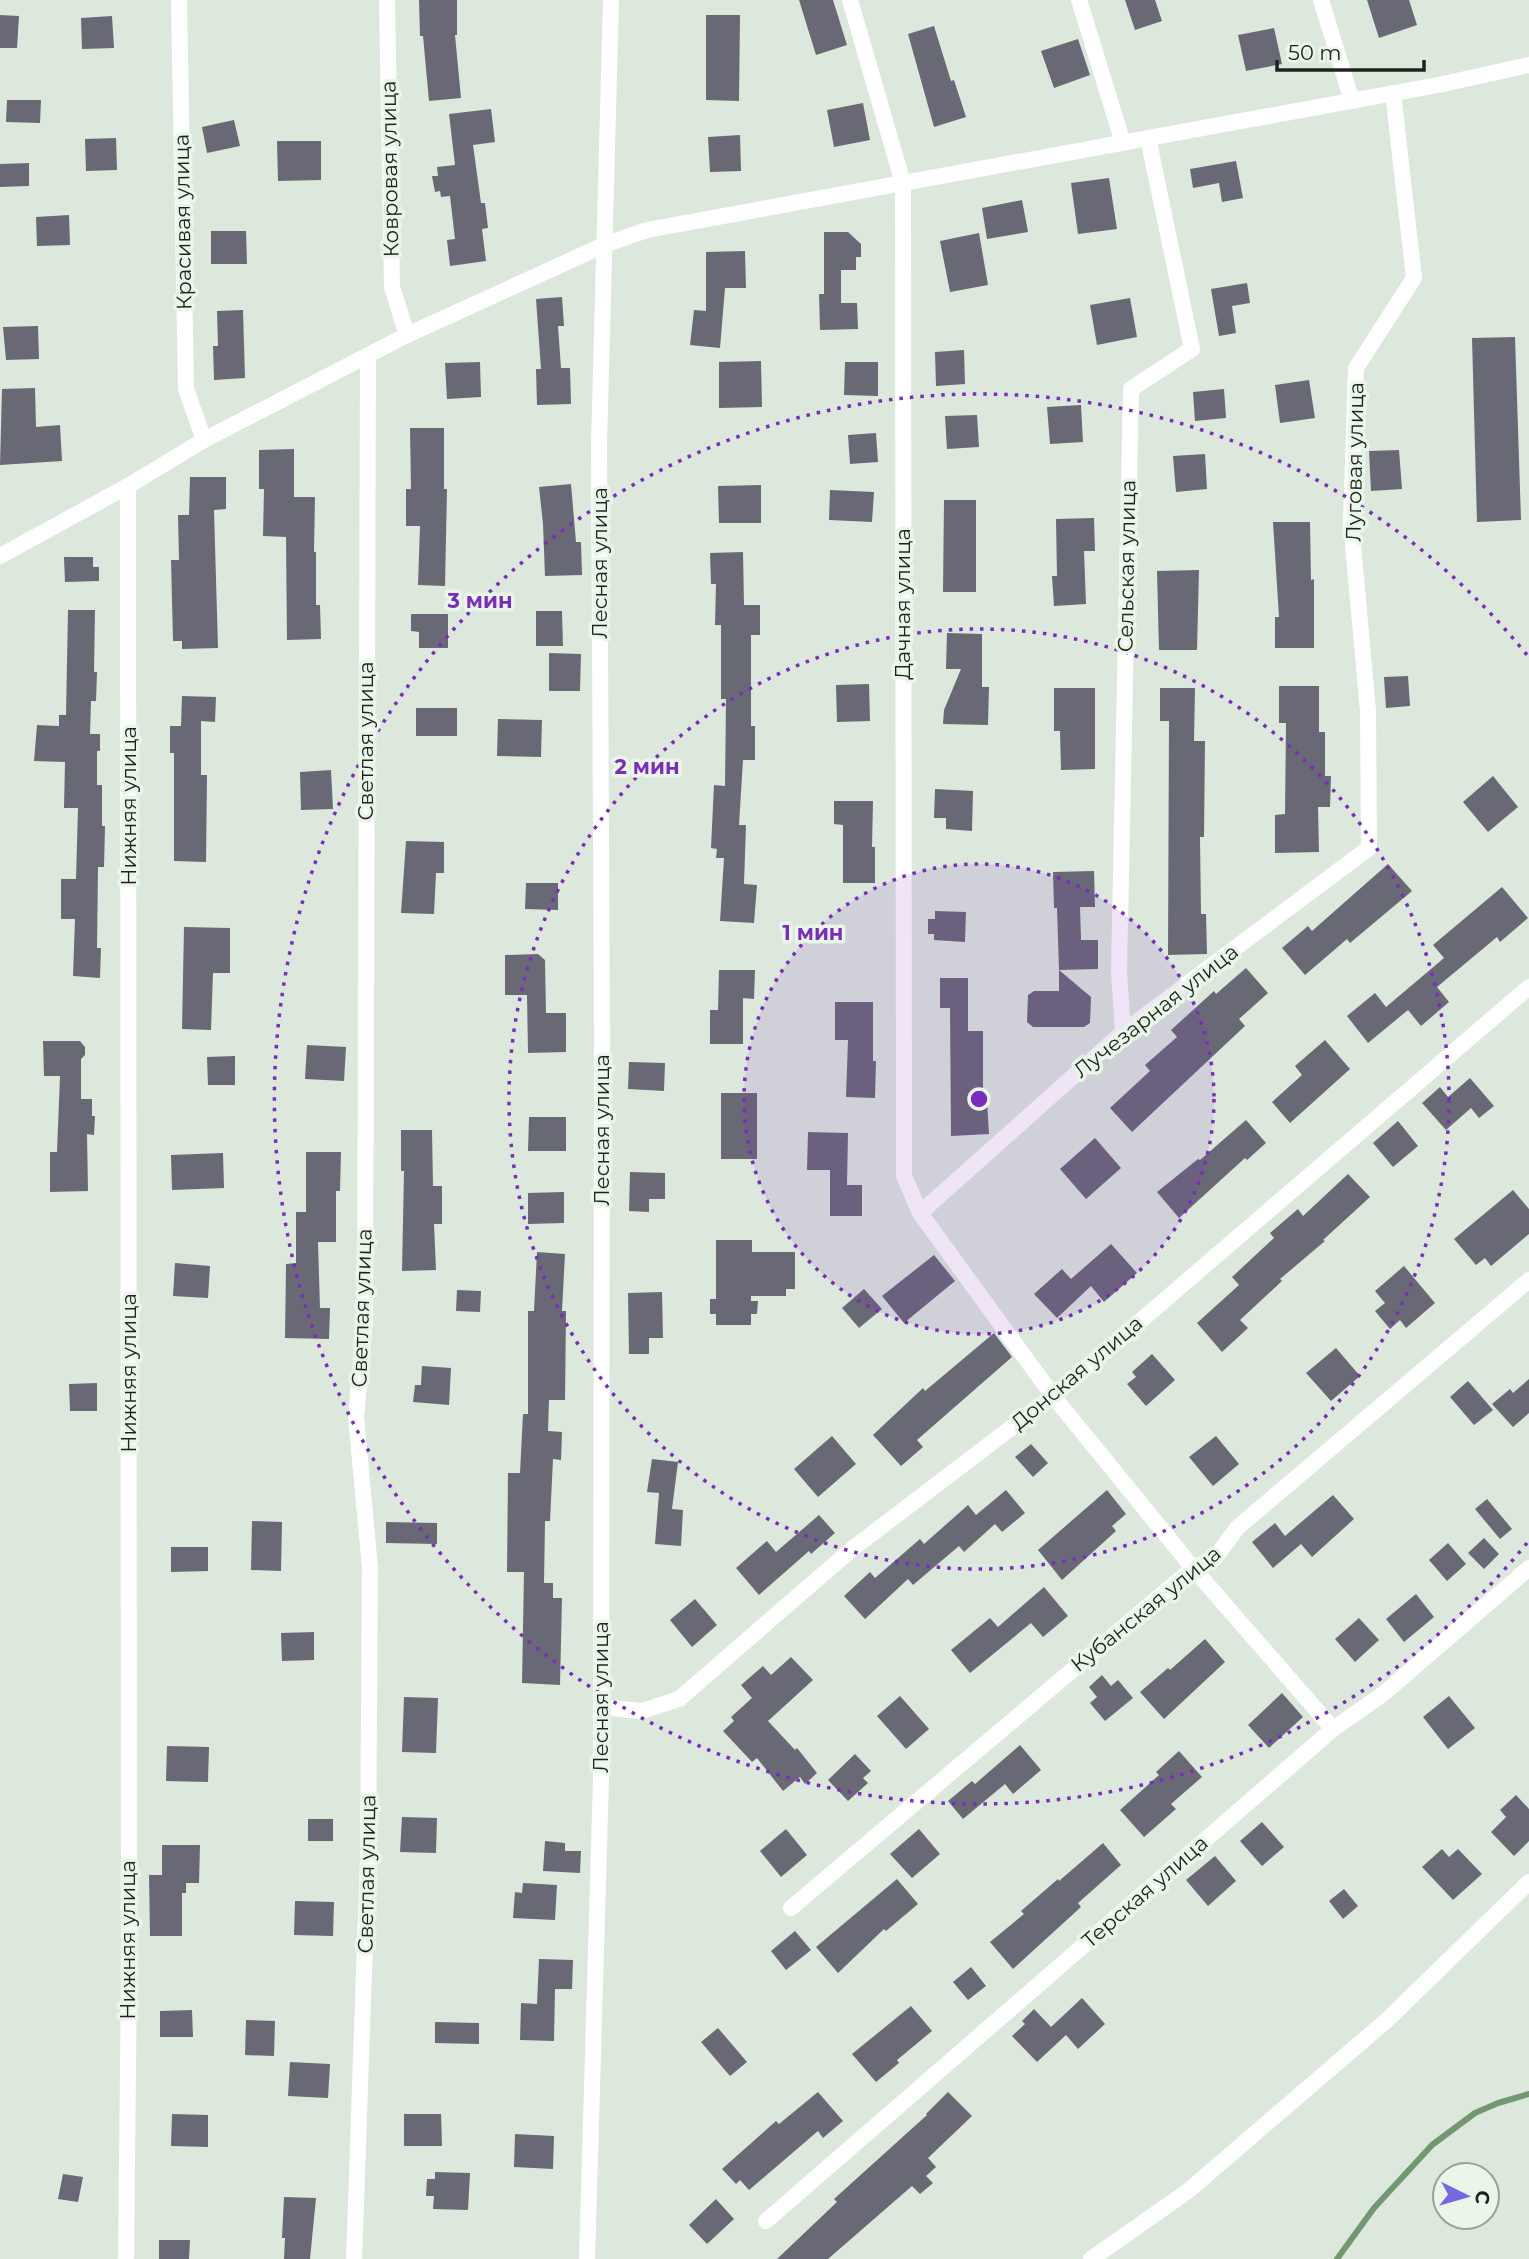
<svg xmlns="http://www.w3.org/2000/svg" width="1529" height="2259" font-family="Montserrat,sans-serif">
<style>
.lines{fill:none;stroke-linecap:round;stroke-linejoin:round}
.stream{stroke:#729771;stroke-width:6}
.building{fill:#696976}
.minor{stroke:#fff;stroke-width:16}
.ring{fill:none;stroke:#7b2cbf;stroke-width:3.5;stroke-dasharray:3.5 7}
.labels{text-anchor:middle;stroke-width:7;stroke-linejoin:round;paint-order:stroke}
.street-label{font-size:21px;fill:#1e221e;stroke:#e9f6e9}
.centre{fill:#7b2cbf;stroke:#e9f6e9;stroke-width:3.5}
.ring-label{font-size:21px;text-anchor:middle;font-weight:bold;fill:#7b2cbf;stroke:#e9f6e9;stroke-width:7;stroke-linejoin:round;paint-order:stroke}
</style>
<rect width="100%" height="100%" fill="#dce8dc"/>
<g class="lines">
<polyline class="stream" points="1337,2259 1374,2208 1432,2145 1475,2113 1498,2103 1529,2094"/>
</g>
<g class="building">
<polygon points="419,0 457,0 457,35 455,35 461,98 429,101 423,36 420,36"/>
<polygon points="799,0 833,0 847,45 816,55"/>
<polygon points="1125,0 1155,0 1162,21 1135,30"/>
<polygon points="1367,0 1409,0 1417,25 1379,38"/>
<polygon points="0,15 19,16 17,48 0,48"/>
<polygon points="706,15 740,15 739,101 706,100"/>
<polygon points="112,16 114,48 82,49 81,18"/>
<polygon points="934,26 951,81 954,80 966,117 934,127 908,34"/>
<polygon points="1274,28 1282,64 1246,71 1238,35"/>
<polygon points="1078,39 1090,75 1054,88 1041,51"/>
<polygon points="7,100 41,100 40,123 6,122"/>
<polygon points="863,103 870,140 834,147 827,110"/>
<polygon points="491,109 495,142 473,145 481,203 485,203 488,228 482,229 486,261 450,266 447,240 455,239 450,196 441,197 440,191 435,192 432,176 438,176 437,167 455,165 449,114"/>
<polygon points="234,120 240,146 207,153 202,127"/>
<polygon points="740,135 741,171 710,172 708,137"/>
<polygon points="116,138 117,170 86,171 85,139"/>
<polygon points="277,141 321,141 321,180 278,181"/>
<polygon points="1236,161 1243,198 1222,202 1219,183 1193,188 1190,169"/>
<polygon points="29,163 29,186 0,187 0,164"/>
<polygon points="1109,178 1117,229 1078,234 1071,183"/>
<polygon points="1022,200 1028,232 987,239 982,208"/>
<polygon points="69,215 70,245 37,246 36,217"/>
<polygon points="211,231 246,231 247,264 211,264"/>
<polygon points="824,232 848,232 861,244 861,257 856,257 856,270 841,270 841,303 857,303 858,329 820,330 819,294 824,294"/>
<polygon points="979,233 988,285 950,292 940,241"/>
<polygon points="745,251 746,288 725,288 720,348 690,345 694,310 706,311 706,252"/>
<polygon points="1247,283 1250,303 1232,306 1236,333 1219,336 1211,289"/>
<polygon points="562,297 564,326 558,326 561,368 570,368 571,404 537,405 536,369 541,369 536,299"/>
<polygon points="1130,298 1137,337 1097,345 1090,305"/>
<polygon points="243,310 245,378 214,380 213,346 218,346 217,311"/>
<polygon points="38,326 39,359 6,360 3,327"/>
<polygon points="1515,337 1521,520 1477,522 1472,338"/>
<polygon points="964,350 965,384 936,386 935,352"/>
<polygon points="761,361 762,407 719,408 719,362"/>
<polygon points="480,362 481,397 447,399 445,363"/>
<polygon points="845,362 878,362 878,396 844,395"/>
<polygon points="1309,380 1315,418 1280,423 1275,385"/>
<polygon points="35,388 36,427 60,425 62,461 0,465 2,389"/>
<polygon points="1224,389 1226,418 1195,421 1193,392"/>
<polygon points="1081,405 1083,442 1050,444 1047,407"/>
<polygon points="977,415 979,447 947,449 945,416"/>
<polygon points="410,428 444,428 444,489 447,489 445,586 418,585 420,526 406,526 406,489 411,489"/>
<polygon points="876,433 878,462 850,464 848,435"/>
<polygon points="294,449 294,497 315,497 314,552 316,552 316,605 320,605 321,639 287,640 286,537 263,536 264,489 259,489 259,450"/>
<polygon points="1399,450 1402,489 1371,491 1369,451"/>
<polygon points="1205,454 1207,489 1176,492 1173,456"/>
<polygon points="190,477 226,477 226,509 214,510 218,648 182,649 182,641 173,641 171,560 179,560 178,515 189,515"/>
<polygon points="571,484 576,542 581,542 582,575 545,576 543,524 539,487"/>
<polygon points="761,485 761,523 719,523 718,486"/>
<polygon points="830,490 874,492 872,522 829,520"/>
<polygon points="944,500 976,500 976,592 943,592"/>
<polygon points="1094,518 1095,551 1084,551 1086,604 1054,606 1052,576 1057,576 1056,519"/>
<polygon points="1273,522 1310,522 1311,580 1314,579 1314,648 1275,648 1275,617 1279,617"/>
<polygon points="743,552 744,605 760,605 760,635 751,635 751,726 755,726 755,760 743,760 739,825 746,825 744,884 757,885 754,923 720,921 724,858 716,858 717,849 711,848 714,785 725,786 726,699 721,699 721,625 715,625 716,584 711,584 710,553"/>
<polygon points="64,557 93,557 93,567 99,567 99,581 65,582"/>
<polygon points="1199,570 1197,650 1159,650 1157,571"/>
<polygon points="68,610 95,610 94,672 97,672 96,701 91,701 90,734 100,734 100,751 97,751 97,785 102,785 102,826 105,826 104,867 98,867 97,948 101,948 100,978 73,976 75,919 61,919 61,879 76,879 78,808 64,808 65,762 34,761 37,725 59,726 59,715 66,715"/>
<polygon points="536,611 562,611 563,646 536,646"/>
<polygon points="411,614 448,614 448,648 419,648 419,632 411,631"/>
<polygon points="947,633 982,634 982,687 989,687 988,725 943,724 944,710 961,669 946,669"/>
<polygon points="549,653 581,654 580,691 549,691"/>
<polygon points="1408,676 1410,706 1386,708 1384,677"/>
<polygon points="869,684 870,721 837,722 836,685"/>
<polygon points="1279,686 1319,686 1319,732 1325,732 1325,776 1331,776 1330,807 1318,807 1319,852 1275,853 1275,815 1285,814 1286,723 1279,723"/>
<polygon points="1054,688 1095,688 1095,769 1061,770 1060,731 1054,731"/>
<polygon points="1160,688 1195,688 1194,741 1205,741 1204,837 1200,837 1201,914 1206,914 1207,954 1168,955 1169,721 1160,721"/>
<polygon points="182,696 216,697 215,722 201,721 201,775 207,775 206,862 174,861 174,753 170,753 170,726 181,726"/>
<rect x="416" y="708" width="41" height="28"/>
<polygon points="498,719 542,720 541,757 497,756"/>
<polygon points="331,770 333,809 301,810 300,772"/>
<polygon points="1493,776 1518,807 1488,832 1463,802"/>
<polygon points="935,789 973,791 972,831 946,829 946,818 934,818"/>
<polygon points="834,801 873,801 872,847 875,847 875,883 843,883 843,825 834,824"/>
<polygon points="406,841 444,842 444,873 436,873 434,914 401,913"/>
<polygon points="1388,864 1412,891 1350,943 1347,939 1305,975 1282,948 1308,926 1312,931"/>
<polygon points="1094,871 1095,907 1080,907 1081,940 1098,940 1098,969 1059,970 1057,908 1054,908 1053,872"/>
<polygon points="526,883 558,883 558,910 525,909"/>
<polygon points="1502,887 1528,918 1500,942 1497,937 1437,987 1449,1002 1421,1026 1408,1010 1368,1043 1347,1016 1375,993 1386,1007 1444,958 1433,945"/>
<polygon points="935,911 966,912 965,942 934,940 934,934 928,934 928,919 935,919"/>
<polygon points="184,927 230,928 230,973 213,973 211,1030 182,1029"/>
<polygon points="538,954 545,960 546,1013 566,1013 566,1052 528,1053 527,995 505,995 505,955"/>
<polygon points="1246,968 1268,993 1239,1019 1245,1026 1132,1132 1110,1108 1150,1071 1145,1065 1177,1037 1171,1030 1214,991 1216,994"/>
<polygon points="719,970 755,970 754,999 743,998 743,1044 710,1044 710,1010 718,1010"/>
<polygon points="1059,970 1091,997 1090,1023 1084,1027 1033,1027 1027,1022 1028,995 1034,991 1059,991"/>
<polygon points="940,978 968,978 968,1031 983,1031 983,1101 987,1101 989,1134 951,1136 950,1008 940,1008"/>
<polygon points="835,1002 873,1002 873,1061 876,1061 875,1098 846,1097 848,1040 835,1040"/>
<polygon points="1325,1040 1350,1069 1290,1123 1272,1102 1302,1075 1295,1066"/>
<polygon points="43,1041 80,1041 85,1047 85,1055 81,1059 81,1099 92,1099 92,1116 95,1116 94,1135 87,1134 88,1191 50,1192 50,1152 57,1152 60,1076 44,1076"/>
<polygon points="307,1045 346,1047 344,1081 305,1079"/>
<polygon points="235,1056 235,1085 208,1085 207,1057"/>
<polygon points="629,1062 665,1063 664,1091 628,1089"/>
<polygon points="1470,1078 1494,1106 1479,1118 1471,1108 1446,1130 1422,1103 1440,1087 1448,1097"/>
<rect x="721" y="1093" width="36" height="66"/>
<polygon points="529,1117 566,1117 566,1151 528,1151"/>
<polygon points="1246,1120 1266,1143 1247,1160 1245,1158 1179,1218 1157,1192 1198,1159 1200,1160"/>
<polygon points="1398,1121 1418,1146 1393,1167 1373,1143"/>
<polygon points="401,1130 432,1130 433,1186 442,1186 442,1224 434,1224 436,1270 402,1271 404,1171 401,1171"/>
<polygon points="808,1132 848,1133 847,1185 862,1185 862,1216 830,1216 830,1170 807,1170"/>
<polygon points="1095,1138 1121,1168 1086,1199 1060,1169"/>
<polygon points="306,1152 341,1152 340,1191 336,1191 336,1242 318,1242 320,1308 330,1308 329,1339 285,1338 286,1264 296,1263 296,1212 306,1212"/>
<polygon points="223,1153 224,1188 172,1190 171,1155"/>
<polygon points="630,1172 665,1173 665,1199 649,1199 649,1212 629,1211"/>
<polygon points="1348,1174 1370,1197 1323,1240 1325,1241 1280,1279 1282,1281 1240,1320 1248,1328 1222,1352 1197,1323 1239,1285 1232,1277 1274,1238 1270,1233 1298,1209 1303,1216"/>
<polygon points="1513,1190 1529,1209 1529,1234 1491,1266 1485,1258 1476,1265 1454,1239"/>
<polygon points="564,1192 564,1223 528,1224 528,1193"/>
<polygon points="716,1240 752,1240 752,1252 795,1252 795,1289 786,1289 786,1296 751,1296 751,1301 758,1301 757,1314 751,1314 751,1325 716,1325 716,1314 710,1314 710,1299 716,1299"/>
<polygon points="1111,1244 1137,1273 1104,1302 1091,1286 1057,1318 1034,1294 1062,1269 1071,1279"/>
<polygon points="537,1252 565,1254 562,1311 566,1311 565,1400 549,1400 548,1431 562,1432 561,1460 553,1459 550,1521 545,1521 544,1583 553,1583 553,1598 562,1598 560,1685 522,1683 524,1572 507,1572 508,1473 520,1473 523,1414 528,1414 528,1311 534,1311"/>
<polygon points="934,1255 955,1281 904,1323 882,1296"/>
<polygon points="175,1263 210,1266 208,1298 173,1296"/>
<polygon points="1404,1266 1435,1303 1406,1328 1400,1320 1390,1329 1375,1311 1385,1303 1375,1291"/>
<polygon points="864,1289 882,1309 859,1328 842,1308"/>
<polygon points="457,1290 481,1291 480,1312 456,1311"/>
<polygon points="662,1292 663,1338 649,1338 649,1354 629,1354 628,1293"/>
<polygon points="994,1333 1012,1357 917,1440 923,1447 901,1466 873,1435 923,1388 925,1391"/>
<polygon points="1336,1348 1360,1376 1331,1401 1306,1373"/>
<polygon points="1152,1354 1175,1380 1146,1406 1127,1384 1136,1377 1132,1372"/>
<polygon points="422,1366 451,1368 449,1405 413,1402 415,1385 421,1385"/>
<polygon points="1529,1379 1529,1413 1513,1427 1492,1404 1510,1389 1513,1393"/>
<polygon points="1468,1381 1493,1410 1474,1425 1450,1397"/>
<polygon points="97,1383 97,1411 70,1411 69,1384"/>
<polygon points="832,1436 856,1464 818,1497 794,1469"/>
<polygon points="1216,1436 1239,1464 1213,1486 1189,1457"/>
<polygon points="1031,1444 1048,1463 1033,1477 1015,1457"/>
<polygon points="652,1459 678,1462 672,1509 683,1510 681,1546 655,1544 659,1493 647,1492"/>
<polygon points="1006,1490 1025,1513 1002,1532 995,1524 964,1552 959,1546 913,1585 908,1579 865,1619 844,1596 870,1572 875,1578 920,1539 924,1544 968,1505 976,1515"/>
<polygon points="1107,1490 1126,1514 1112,1526 1116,1531 1062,1580 1038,1550"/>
<polygon points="1333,1495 1354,1519 1312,1557 1301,1544 1273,1568 1252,1542 1275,1523 1285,1536"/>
<polygon points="1487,1499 1512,1529 1500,1539 1475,1509"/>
<polygon points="819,1515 835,1533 811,1554 809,1551 759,1595 736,1568 767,1541 776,1552"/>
<polygon points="252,1521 282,1522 281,1571 251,1570"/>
<polygon points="386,1522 437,1523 437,1544 386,1543"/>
<polygon points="1484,1538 1499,1554 1484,1569 1468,1553"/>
<polygon points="1448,1543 1466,1564 1447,1581 1429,1560"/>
<polygon points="171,1547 208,1547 208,1571 171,1572"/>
<polygon points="1044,1587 1068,1616 1043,1637 1031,1623 970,1673 951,1650 990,1618 998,1627"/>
<polygon points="1416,1594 1434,1617 1404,1642 1386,1619"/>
<polygon points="695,1599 717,1625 692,1647 670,1620"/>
<polygon points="1359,1618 1379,1640 1355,1662 1335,1639"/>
<polygon points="314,1632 314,1660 282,1661 281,1633"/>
<polygon points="1205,1639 1225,1662 1164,1719 1140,1692 1168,1668 1170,1670"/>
<polygon points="791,1657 813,1680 768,1721 795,1750 797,1748 817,1773 805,1784 800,1777 783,1791 757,1758 752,1762 723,1731 734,1721 731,1717 752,1698 741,1685 763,1666 771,1675"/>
<polygon points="1102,1675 1111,1686 1118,1680 1133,1698 1105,1721 1090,1703 1097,1697 1089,1687"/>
<polygon points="1282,1693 1303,1717 1269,1748 1248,1725"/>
<polygon points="900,1696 929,1729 906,1749 877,1716"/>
<polygon points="1449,1696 1475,1728 1448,1749 1423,1717"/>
<polygon points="404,1697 438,1698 436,1753 402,1752"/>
<polygon points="1020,1745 1041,1770 1013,1794 1005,1784 963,1819 948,1801 972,1781 975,1784"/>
<polygon points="167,1746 209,1747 208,1782 166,1781"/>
<polygon points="1179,1751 1202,1777 1171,1804 1176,1809 1144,1837 1120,1810 1159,1775 1156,1772"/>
<polygon points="855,1754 871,1771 863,1778 868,1783 848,1801 828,1780"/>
<polygon points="1516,1795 1529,1809 1529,1841 1514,1856 1491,1832 1506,1817 1500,1810"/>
<polygon points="402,1817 437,1818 436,1853 400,1852"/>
<rect x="308" y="1819" width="25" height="22"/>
<polygon points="1262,1822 1284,1847 1262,1866 1240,1841"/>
<polygon points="786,1829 807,1855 781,1877 760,1851"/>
<polygon points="919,1829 940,1854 912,1878 890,1854"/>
<polygon points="545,1841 565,1843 565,1851 581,1851 580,1873 543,1871"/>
<polygon points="1103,1843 1121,1865 1078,1903 1081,1907 1013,1969 990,1942 1024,1914 1021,1911 1058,1879 1059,1881"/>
<polygon points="162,1845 200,1845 199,1883 186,1883 186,1893 182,1893 182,1936 150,1936 149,1875 162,1875"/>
<polygon points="1442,1849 1449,1857 1458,1849 1482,1874 1453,1900 1422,1867"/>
<polygon points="1215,1856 1236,1881 1208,1906 1186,1880"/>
<polygon points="897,1879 918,1904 886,1931 884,1929 838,1973 816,1947"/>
<polygon points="523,1883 557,1885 555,1920 513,1918 515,1892 522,1893"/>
<polygon points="1344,1889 1358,1906 1343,1919 1329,1901"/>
<polygon points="295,1901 334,1902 333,1936 294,1935"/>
<polygon points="795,1931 811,1950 786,1970 771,1951"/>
<polygon points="539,1959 573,1960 572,1989 555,1989 554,2041 520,2040 521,2003 537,2004"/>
<polygon points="971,1967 986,1986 968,2000 953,1982"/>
<polygon points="1082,1998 1105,2024 1078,2049 1066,2035 1037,2062 1012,2036 1025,2024 1022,2021 1034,2009 1051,2027"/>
<polygon points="911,2006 932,2031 897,2060 899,2063 876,2082 852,2054"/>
<polygon points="192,2010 193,2037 160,2037 160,2011"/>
<polygon points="246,2020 275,2021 274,2056 245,2055"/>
<polygon points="435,2022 479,2023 479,2044 435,2043"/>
<polygon points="718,2028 747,2062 730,2076 701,2042"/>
<polygon points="290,2062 330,2064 328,2098 288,2096"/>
<polygon points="818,2092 843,2121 823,2138 818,2131 749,2190 740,2180 736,2184 722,2169 776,2121 779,2124"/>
<polygon points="948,2092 972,2116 928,2158 936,2167 926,2176 933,2183 920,2194 912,2186 828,2259 777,2259 837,2202 834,2199 927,2115 926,2114"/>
<polygon points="172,2114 208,2115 208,2147 171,2146"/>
<polygon points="404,2114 441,2114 442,2146 404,2146"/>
<polygon points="515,2134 554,2136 553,2169 514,2167"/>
<polygon points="435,2172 470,2173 468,2210 433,2209 434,2196 426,2196 427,2179 435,2179"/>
<polygon points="63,2174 83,2177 78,2202 58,2199"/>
<polygon points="284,2197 316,2198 310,2259 284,2259 285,2238 282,2238"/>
<polygon points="716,2199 734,2219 707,2244 689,2225"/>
<polygon points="159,2240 190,2240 189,2259 159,2259"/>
</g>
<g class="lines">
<g class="minor">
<polyline points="179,0 186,389 204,440"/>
<polyline points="387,0 392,287 407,335"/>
<polyline points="850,0 903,183 904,1176 920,1213 1053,1396 1193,1568 1333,1729"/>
<polyline points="1079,0 1123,143"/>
<polyline points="1321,0 1352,101"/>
<polyline points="0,556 128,486 204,440 407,335 604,245 647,230 1438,85 1529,65"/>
<polyline points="1123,1032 1119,972 1131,389 1192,349 1148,138"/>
<polyline points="920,1213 1123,1032 1369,848 1368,711 1351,523 1356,368 1414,278 1393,93"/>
<polyline points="601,1707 642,1711 679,1699 852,1549 1053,1396 1529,987"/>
<polyline points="791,1908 1193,1568 1215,1558 1237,1528 1529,1280"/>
<polyline points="766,2221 1333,1729 1383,1694 1529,1568"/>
<polyline points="126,2259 129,1973 128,486"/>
<polyline points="354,2259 368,1858 370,1568 356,1417 365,1319 368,357"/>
<polyline points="587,2259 601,1778 602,1032 599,444 611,0"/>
<polyline points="1091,2259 1188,2191 1387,2020 1529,1882"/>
</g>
</g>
<circle cx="979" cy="1099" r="235" fill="#7b2cbf" fill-opacity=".12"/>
<g class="ring">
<circle cx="979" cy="1099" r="235"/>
<circle cx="979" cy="1099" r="470"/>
<path d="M1527 1543A705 705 0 1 1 1527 655"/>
</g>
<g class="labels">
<g class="street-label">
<text transform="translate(390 169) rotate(-91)" y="7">Ковровая улица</text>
<text transform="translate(183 222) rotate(-91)" y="7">Красивая улица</text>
<text transform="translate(1355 462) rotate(-89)" y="7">Луговая улица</text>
<text transform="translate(600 563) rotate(-90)" y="7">Лесная улица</text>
<text transform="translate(1127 566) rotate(-89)" y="7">Сельская улица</text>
<text transform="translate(903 604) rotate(-90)" y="7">Дачная улица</text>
<text transform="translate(366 741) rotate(-90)" y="7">Светлая улица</text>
<text transform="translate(129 806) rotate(-90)" y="7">Нижняя улица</text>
<text transform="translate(1156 1011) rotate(-38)" y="7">Лучезарная улица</text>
<text transform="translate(602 1130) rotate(-90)" y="7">Лесная улица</text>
<text transform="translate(362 1308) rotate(-88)" y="7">Светлая улица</text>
<text transform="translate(129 1373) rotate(-90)" y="7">Нижняя улица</text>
<text transform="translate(1077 1373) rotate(-40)" y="7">Донская улица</text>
<text transform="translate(1146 1609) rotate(-39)" y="7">Кубанская улица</text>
<text transform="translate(601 1697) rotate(-90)" y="7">Лесная улица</text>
<text transform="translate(367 1874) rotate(-89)" y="7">Светлая улица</text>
<text transform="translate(1145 1892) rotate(-41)" y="7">Терская улица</text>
<text transform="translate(128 1940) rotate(-90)" y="7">Нижняя улица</text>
</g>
</g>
<circle cx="979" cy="1099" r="10" class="centre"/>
<g class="ring-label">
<text x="480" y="608">3 мин</text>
<text x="647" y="774">2 мин</text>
<text x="813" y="940">1 мин</text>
</g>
<g transform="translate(1466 2196) rotate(95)"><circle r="33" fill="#e9f6e9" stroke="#98a198" stroke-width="2"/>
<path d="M0-5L12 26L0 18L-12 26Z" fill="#7866e1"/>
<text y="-10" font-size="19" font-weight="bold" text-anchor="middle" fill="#1e221e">С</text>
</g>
<path d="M1277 60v10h147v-10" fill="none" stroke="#1e221e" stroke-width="3.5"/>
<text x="1288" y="60" font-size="21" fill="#1e221e" stroke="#e9f6e9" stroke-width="5" paint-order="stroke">50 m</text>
</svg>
